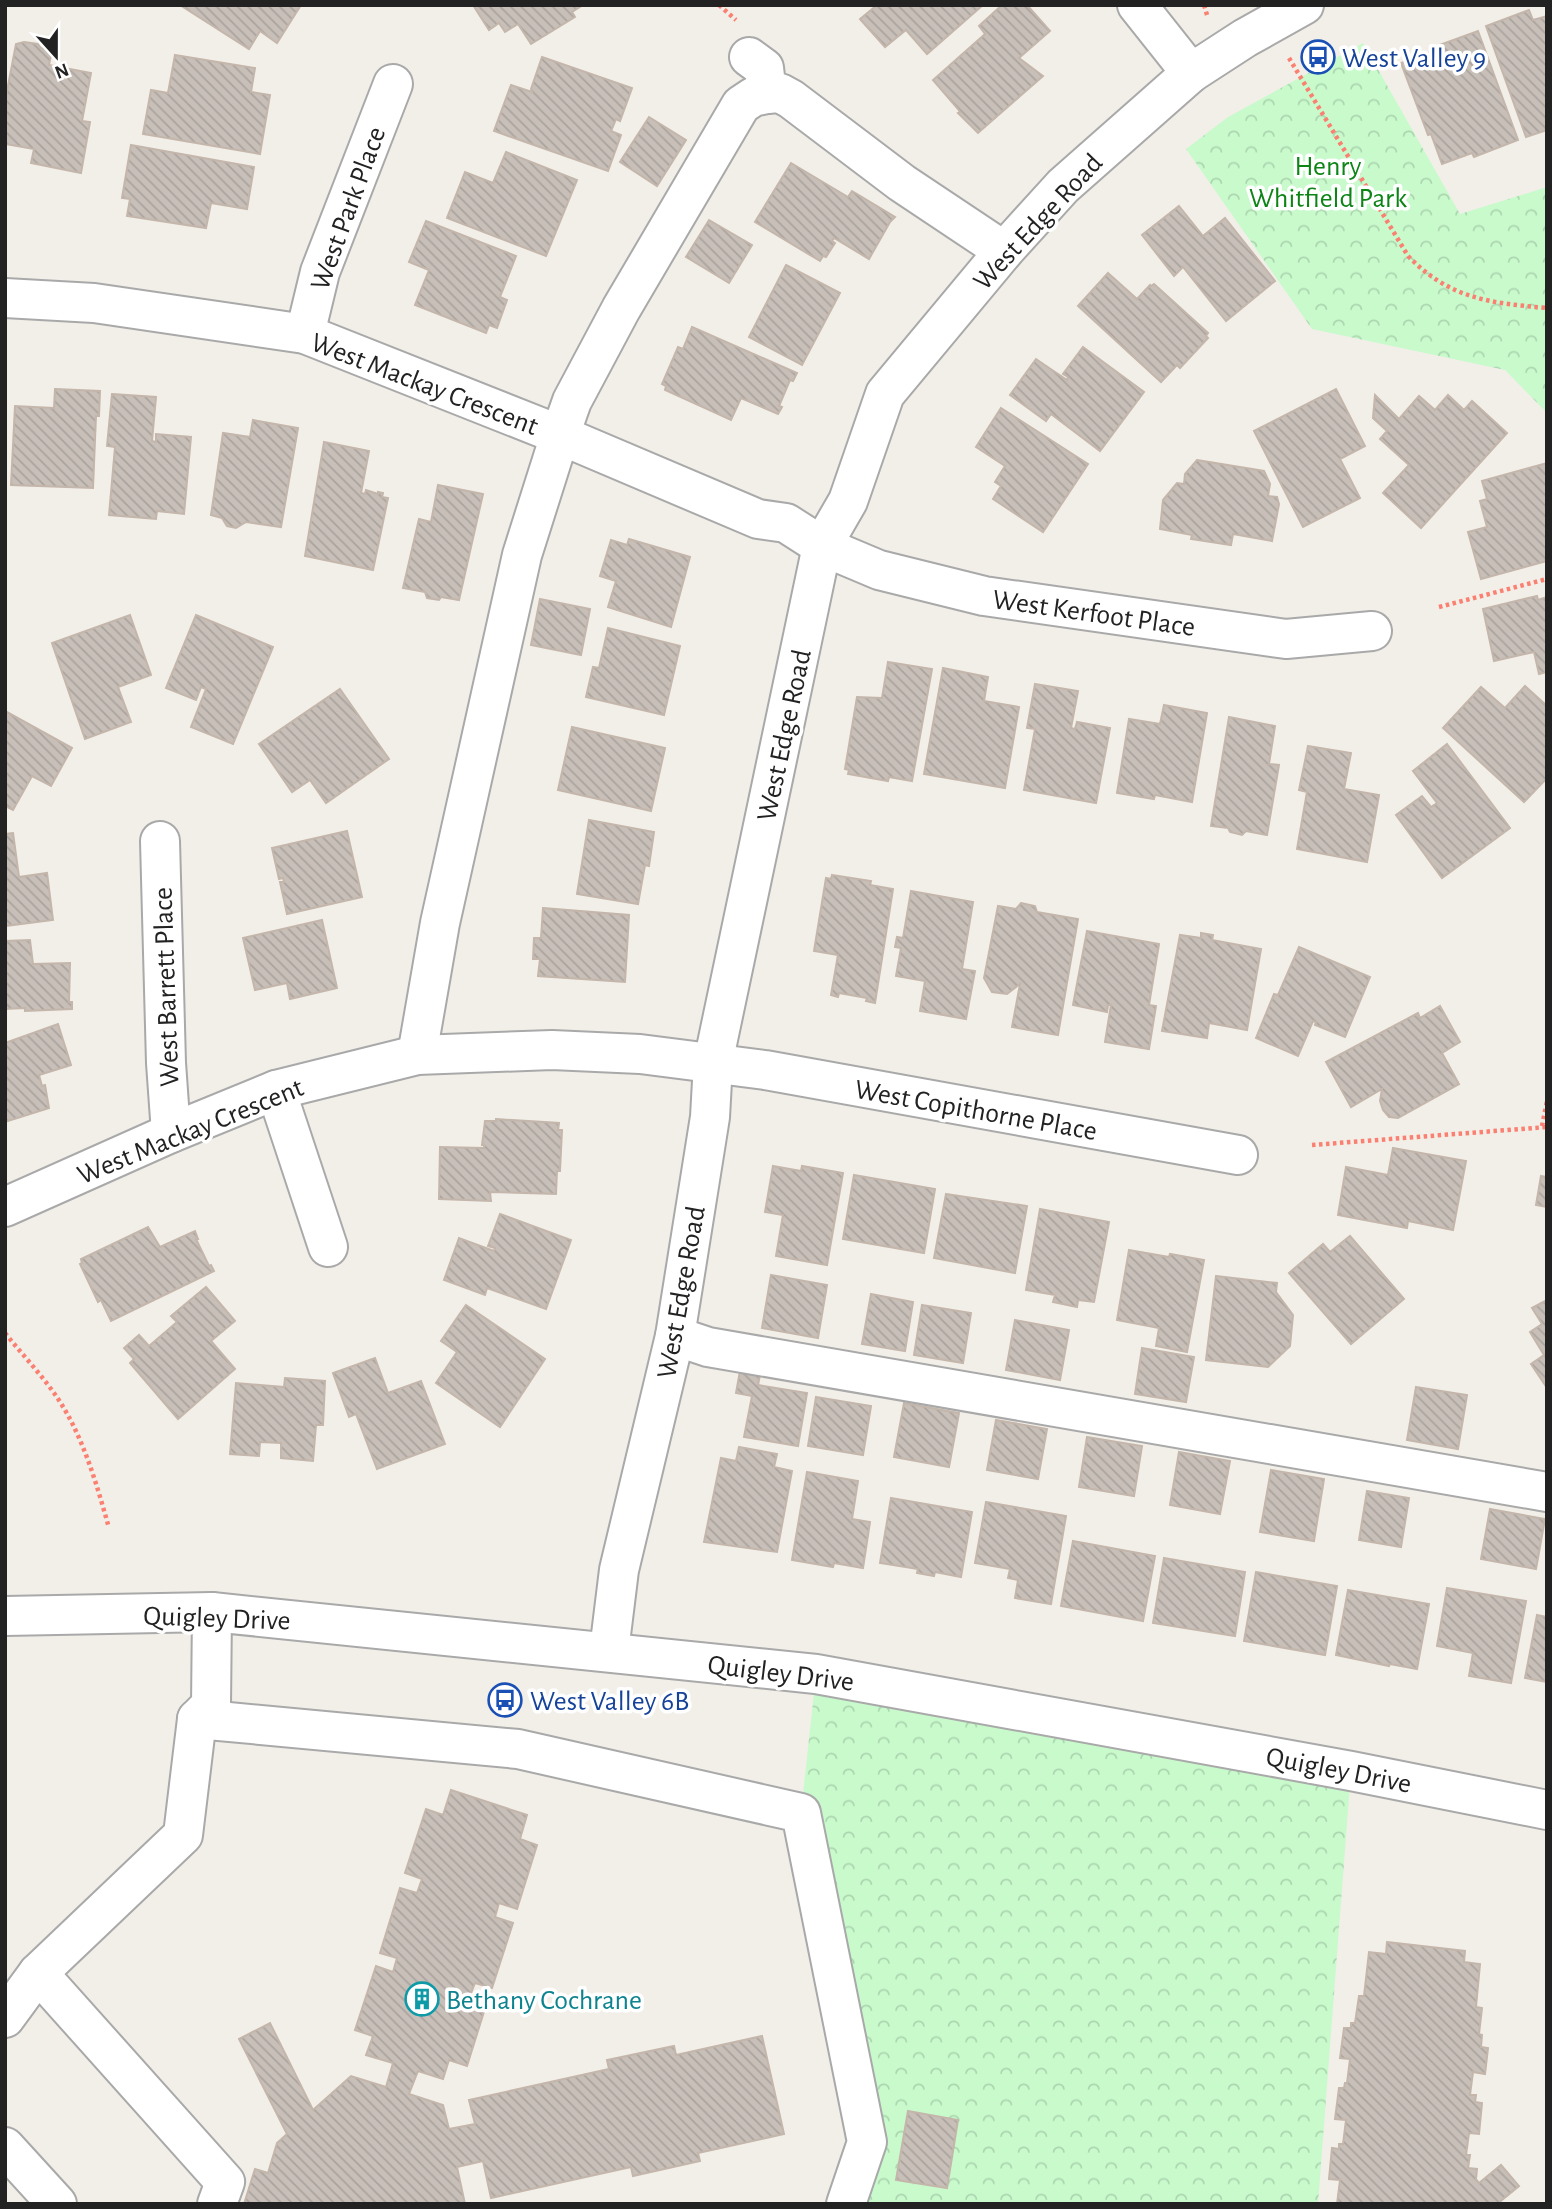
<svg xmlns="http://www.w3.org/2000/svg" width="1552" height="2209" font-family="'Alegreya Sans',sans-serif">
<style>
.park{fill:url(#park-crowns)}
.building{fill:url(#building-back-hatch);stroke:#c4b6ab;stroke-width:2}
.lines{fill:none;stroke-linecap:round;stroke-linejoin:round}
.minor-casing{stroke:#a9a9a9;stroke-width:42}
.path{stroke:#fa8072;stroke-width:4.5;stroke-dasharray:3.5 3.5;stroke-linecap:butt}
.minor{stroke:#fff;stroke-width:38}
.labels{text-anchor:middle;stroke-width:7;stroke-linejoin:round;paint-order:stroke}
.transit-label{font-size:28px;fill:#164399;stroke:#fff;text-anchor:start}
.park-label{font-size:28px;fill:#0c8416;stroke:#fff}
.street-label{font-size:28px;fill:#222;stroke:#fff}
.culture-label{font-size:28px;fill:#0d838f;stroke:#fff;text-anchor:start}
</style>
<defs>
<pattern id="park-crowns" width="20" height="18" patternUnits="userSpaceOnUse" patternTransform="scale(1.75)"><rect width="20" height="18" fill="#c8facc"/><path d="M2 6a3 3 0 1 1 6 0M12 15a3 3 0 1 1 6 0" fill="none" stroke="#acd6af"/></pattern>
<pattern id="building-back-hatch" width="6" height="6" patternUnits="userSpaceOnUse" patternTransform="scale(1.75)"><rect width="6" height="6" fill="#c7bfb8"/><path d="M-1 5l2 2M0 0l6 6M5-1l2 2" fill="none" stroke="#aba49e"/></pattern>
</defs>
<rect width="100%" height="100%" fill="#f2efe9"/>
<g class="park">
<polygon points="1363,43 1460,214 1547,187 1547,413 1505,370 1312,329 1186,149 1228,117"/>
<polygon points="816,1674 1351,1771 1318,2204 846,2204 867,2141 801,1813"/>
</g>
<g class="building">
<polygon points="180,5 301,5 277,43 260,31 249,49"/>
<polygon points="473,5 583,5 572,12 575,17 531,44 518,24 505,32 499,23 489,30"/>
<polygon points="877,5 983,5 927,54 906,30 885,47 860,19"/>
<polygon points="1002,5 1027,5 1050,31 1019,58 1043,76 978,133 958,113 960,112 958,109 933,80 985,34 979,26"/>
<polygon points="1529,10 1533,20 1547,16 1547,130 1526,137 1486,26"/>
<polygon points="1478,31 1518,140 1474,157 1472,153 1442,164 1431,134 1428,135 1401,63 1436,50 1434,47"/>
<polygon points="24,42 38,44 41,48 52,50 49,65 91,73 82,121 90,122 81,173 31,163 34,149 5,144 5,101 16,44"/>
<polygon points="175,55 255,68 251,92 270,95 260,154 143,134 151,90 168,93"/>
<polygon points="542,57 632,88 620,121 616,119 611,131 621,135 608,171 494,131 511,85 532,92 531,89"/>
<polygon points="649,117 686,140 657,186 620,162"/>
<polygon points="131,145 254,167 247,209 211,203 206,228 127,216 130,199 122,198"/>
<polygon points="506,152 577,180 546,256 447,218 465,172 493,183"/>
<polygon points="791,163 848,197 852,191 895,217 890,222 869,259 834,238 832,241 835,243 826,257 823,256 820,261 755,222"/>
<polygon points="1179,206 1203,236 1225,218 1275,281 1226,321 1183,267 1174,276 1142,235"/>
<polygon points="709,220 752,245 729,283 686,257"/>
<polygon points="426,221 516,256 500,297 507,300 497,328 489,325 486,333 415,305 429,270 409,262"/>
<polygon points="786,265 840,293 802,365 749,337"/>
<polygon points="1108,273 1137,299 1150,285 1151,286 1154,284 1208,333 1206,336 1208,338 1180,368 1177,365 1161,382 1078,306"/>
<polygon points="692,327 797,373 793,381 790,380 779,406 782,407 778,414 741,398 731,420 665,390 666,386 662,384 678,347 683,349"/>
<polygon points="1083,347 1144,392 1100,451 1051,414 1046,421 1010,395 1036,359 1067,380 1068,377 1063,374"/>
<polygon points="55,389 100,391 99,416 96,416 93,488 11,485 15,406 54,408"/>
<polygon points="1336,389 1365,446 1340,459 1360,498 1303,527 1254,431"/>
<polygon points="112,394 156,397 152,441 156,442 156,434 191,437 184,514 157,511 156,519 109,515 115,447 107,446"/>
<polygon points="1375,395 1399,419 1419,396 1435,410 1448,395 1464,410 1472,401 1507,433 1421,528 1383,493 1409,465 1380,439 1387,431 1373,418"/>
<polygon points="1001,408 1088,464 1043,532 993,499 1001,486 995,482 1005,466 976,447"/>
<polygon points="253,420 298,428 281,527 246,522 236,528 227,526 222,518 211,515 223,433 250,437"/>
<polygon points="324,442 369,451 361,493 365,494 366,490 378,494 378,492 383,493 382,497 388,498 373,570 305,556"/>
<polygon points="1197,460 1264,471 1270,484 1268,496 1277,497 1279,504 1272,541 1233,534 1231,545 1191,539 1192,535 1160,529 1163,500 1177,483 1184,484 1185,474"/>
<polygon points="1547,463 1547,561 1481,579 1468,532 1487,527 1480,501 1487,499 1482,481"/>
<polygon points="438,485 483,494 459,600 441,597 439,600 427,598 425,592 403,588 419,519 431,522"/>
<polygon points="629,539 690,557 671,627 608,607 616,581 600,576 611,540 627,545"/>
<polygon points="1537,596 1538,600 1547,597 1547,672 1539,674 1534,652 1494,661 1483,609"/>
<polygon points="540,599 590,609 581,655 531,645"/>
<polygon points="130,615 151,675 118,687 131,722 85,739 52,643"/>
<polygon points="196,615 273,647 233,744 191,727 206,689 201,687 196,700 166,688"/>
<polygon points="608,628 680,646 664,715 586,697 593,667 599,668"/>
<polygon points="888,662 932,669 912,781 889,777 888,781 848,774 849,770 845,769 857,697 882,698"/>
<polygon points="943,668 988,677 984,701 1019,707 1005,788 924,774"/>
<polygon points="1035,684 1078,691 1071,728 1075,729 1077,722 1110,728 1096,803 1024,790 1035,729 1027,728"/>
<polygon points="1525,686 1547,706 1547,778 1524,802 1443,728 1481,687 1505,708"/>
<polygon points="340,689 389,759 326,803 310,780 292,792 259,744"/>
<polygon points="1164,705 1207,713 1192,802 1155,795 1154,799 1117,793 1129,719 1160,724"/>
<polygon points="5,711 72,748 51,786 32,776 13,810 5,806"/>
<polygon points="1229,717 1275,726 1269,764 1279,765 1267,835 1246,831 1242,835 1230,832 1228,828 1211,826"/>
<polygon points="572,727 665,748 651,811 558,790"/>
<polygon points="1447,744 1510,828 1442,878 1396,815 1422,796 1431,807 1437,803 1413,771"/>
<polygon points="1308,746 1351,753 1344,789 1379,795 1367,862 1297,849 1307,792 1299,790"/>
<polygon points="589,820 654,832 649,866 645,865 638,904 577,894"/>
<polygon points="347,831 362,897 287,914 280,882 284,882 283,878 279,879 272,848"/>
<polygon points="13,833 19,877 47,873 53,920 5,926 5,834"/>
<polygon points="832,875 871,881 870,885 893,889 875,1003 866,1001 867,998 839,993 838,997 831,995 838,955 814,951 826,878 831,879"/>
<polygon points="911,891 973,902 962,969 975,971 966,1019 920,1011 925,981 896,976 901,948 895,947 897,937 903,938"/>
<polygon points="1021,903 1035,906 1037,912 1078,919 1058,1035 1012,1027 1020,984 1007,994 992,992 984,978 998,906 1016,909"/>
<polygon points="543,908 629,915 625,982 538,976 540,959 533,959 534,938 541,938"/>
<polygon points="322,920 337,988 290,999 287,983 255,990 243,938"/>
<polygon points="1087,931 1159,944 1149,1005 1156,1006 1149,1049 1105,1042 1111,1005 1108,1005 1107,1012 1073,1005"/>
<polygon points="1201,933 1213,935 1212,940 1261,949 1247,1030 1209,1023 1207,1038 1162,1031 1180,935 1201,938"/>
<polygon points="30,940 33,964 70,963 69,1002 72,1002 72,1009 25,1011 25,1008 5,1009 5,941"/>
<polygon points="1299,947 1370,977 1345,1037 1315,1025 1316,1022 1313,1021 1298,1056 1256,1038 1274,994 1278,995"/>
<polygon points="1440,1006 1460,1042 1442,1053 1459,1084 1398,1118 1389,1117 1383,1110 1380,1101 1382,1089 1351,1107 1326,1062 1418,1013 1420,1018"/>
<polygon points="58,1024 71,1065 39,1075 42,1086 45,1085 49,1108 5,1122 5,1043"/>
<polygon points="496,1119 559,1123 558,1130 562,1130 560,1171 557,1171 556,1194 490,1192 491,1201 439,1199 440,1147 484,1148 484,1145 482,1145 485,1121 496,1121"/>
<polygon points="1393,1148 1466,1161 1453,1230 1408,1221 1407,1228 1338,1215 1346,1167 1388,1175"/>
<polygon points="773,1166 801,1171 802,1166 843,1173 827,1265 776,1256 783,1215 765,1212"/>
<polygon points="854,1175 935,1189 924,1253 843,1239"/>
<polygon points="1541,1176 1547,1177 1547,1207 1536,1205"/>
<polygon points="946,1194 1027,1206 1015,1273 934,1258"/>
<polygon points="1040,1209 1109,1222 1094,1302 1078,1300 1077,1307 1053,1302 1055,1295 1026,1290"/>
<polygon points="500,1214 571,1240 546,1309 487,1288 485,1295 444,1280 459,1238 494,1251 495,1248 488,1246"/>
<polygon points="148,1227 160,1247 195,1231 198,1239 196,1239 209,1266 211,1265 214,1271 111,1321 101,1300 98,1302 80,1264 82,1263 81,1259"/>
<polygon points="1350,1236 1404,1299 1351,1344 1289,1273 1323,1244 1330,1252"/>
<polygon points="1129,1250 1169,1257 1170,1254 1204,1260 1187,1352 1156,1346 1159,1328 1117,1320"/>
<polygon points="771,1275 827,1285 818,1338 762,1328"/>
<polygon points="1216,1276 1277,1283 1276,1292 1293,1315 1290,1346 1268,1367 1206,1360"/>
<polygon points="206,1287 235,1321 211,1341 235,1369 178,1419 130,1363 134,1359 124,1348 139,1335 149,1346 177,1322 171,1316"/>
<polygon points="871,1294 913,1302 905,1351 862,1344"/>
<polygon points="1547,1300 1547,1388 1531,1364 1544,1355 1530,1332 1542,1324 1532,1308"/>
<polygon points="466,1305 545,1359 500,1427 436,1383 457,1352 441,1341"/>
<polygon points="922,1305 971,1313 963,1363 914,1355"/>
<polygon points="1015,1320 1069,1330 1060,1380 1006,1370"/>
<polygon points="1142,1348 1194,1357 1186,1402 1135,1394"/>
<polygon points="375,1358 388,1393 421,1381 445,1444 377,1469 356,1414 349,1417 333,1373"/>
<polygon points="740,1371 760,1375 758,1385 807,1393 798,1446 744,1437 752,1396 736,1393"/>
<polygon points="285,1378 325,1381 323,1425 316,1425 313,1461 281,1458 281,1443 260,1442 259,1456 230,1454 236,1383 284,1387"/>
<polygon points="1416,1387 1467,1395 1458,1449 1407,1440"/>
<polygon points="816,1397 871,1406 863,1455 808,1446"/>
<polygon points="904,1403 959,1413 949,1467 894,1457"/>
<polygon points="996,1420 1047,1429 1038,1479 987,1470"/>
<polygon points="1087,1437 1142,1446 1134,1496 1079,1487"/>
<polygon points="739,1447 777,1454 774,1467 792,1471 777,1552 704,1542 721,1458 736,1461"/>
<polygon points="1179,1452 1230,1461 1220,1514 1170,1505"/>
<polygon points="1271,1470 1324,1479 1314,1541 1260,1532"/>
<polygon points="807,1472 858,1481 852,1519 870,1522 863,1568 834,1563 833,1567 792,1560"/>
<polygon points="1367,1491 1409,1498 1401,1547 1359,1540"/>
<polygon points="891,1498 972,1512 961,1577 935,1572 934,1576 917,1573 918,1569 880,1563"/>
<polygon points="986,1502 1066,1516 1051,1604 1015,1598 1018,1580 1008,1578 1010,1569 975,1563"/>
<polygon points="1490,1509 1545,1519 1536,1569 1481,1559"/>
<polygon points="1073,1541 1155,1556 1143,1621 1061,1606"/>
<polygon points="1164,1558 1245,1572 1235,1636 1153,1623"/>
<polygon points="1256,1572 1337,1586 1325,1655 1244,1641"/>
<polygon points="1447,1588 1526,1601 1511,1683 1469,1676 1473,1653 1437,1646"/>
<polygon points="1348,1590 1429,1604 1417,1669 1390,1664 1389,1666 1336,1655"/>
<polygon points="1537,1615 1547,1617 1547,1682 1525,1678"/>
<polygon points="451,1790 527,1815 520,1839 537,1845 517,1909 499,1903 495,1917 513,1923 492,1988 475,1983 470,1996 487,2002 467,2066 449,2060 443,2079 418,2071 409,2094 443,2105 449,2129 475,2124 469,2100 609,2069 607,2060 674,2046 676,2055 762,2036 784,2134 698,2153 700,2161 633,2176 631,2167 491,2198 483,2161 457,2167 465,2204 244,2204 255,2169 268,2173 277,2143 287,2134 239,2039 270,2023 313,2110 351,2076 386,2087 393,2063 366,2055 373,2036 355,2030 376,1966 393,1972 397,1958 380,1953 400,1888 417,1893 422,1879 405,1873 426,1809 443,1815"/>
<polygon points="1387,1942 1465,1951 1464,1962 1480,1964 1476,2007 1482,2008 1479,2034 1482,2035 1481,2047 1488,2048 1485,2074 1473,2072 1470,2095 1476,2095 1475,2102 1482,2103 1479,2134 1469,2133 1466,2155 1470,2155 1468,2168 1477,2169 1476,2179 1479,2183 1501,2165 1519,2186 1497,2204 1337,2204 1340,2180 1329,2179 1332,2148 1339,2149 1339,2144 1343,2144 1346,2120 1335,2119 1339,2088 1344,2088 1345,2083 1347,2083 1350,2059 1340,2058 1344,2028 1351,2028 1351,2023 1355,2023 1359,1996 1364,1996 1369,1952 1386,1954"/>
<polygon points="908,2111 958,2120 947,2188 896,2180"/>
</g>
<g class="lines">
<defs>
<g id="minor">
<polyline points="1137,5 1191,73"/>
<polyline points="749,57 764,68 767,94 780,93 791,99 902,183 1004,251"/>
<polyline points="5,298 94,303 305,334 560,435 758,519 786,523 822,546 879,570 984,596 1286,639 1372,631"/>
<polyline points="305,334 320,272 393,84"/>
<polyline points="160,841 166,1063 171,1133"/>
<polyline points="417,1055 440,923 522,555 560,435 572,401 621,309 741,105 753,97 767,94"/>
<polyline points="276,1090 328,1247"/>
<polyline points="5,1207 171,1133 276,1090 417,1055 552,1050 640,1054 765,1070 1238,1155"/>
<polyline points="675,1336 708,1347 1547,1492"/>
<polyline points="5,1616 212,1612 816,1674 1351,1771 1547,1810"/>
<polyline points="609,1651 619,1570 675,1336 710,1117 713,1063 822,546 848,501 885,394 1004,251 1063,186 1191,73 1245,38 1304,5"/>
<polyline points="197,1719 518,1749 801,1813 867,2142 846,2204"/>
<polyline points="38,1973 225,2182 217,2204"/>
<polyline points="5,2018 38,1973 183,1835 197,1719 211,1705 212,1612"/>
<polyline points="5,2147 57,2204"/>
</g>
</defs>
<use href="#minor" class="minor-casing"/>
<g class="path">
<polyline points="719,5 736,20"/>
<polyline points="1204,5 1207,15"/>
<path d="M1289,58L1408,256C1450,299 1490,303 1547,308"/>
<polyline points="1439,607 1547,579"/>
<polyline points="1542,1126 1547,1101"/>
<polyline points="1312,1145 1547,1127"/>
<path d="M5,1333C21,1353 39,1372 54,1393C82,1432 96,1482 109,1528"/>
</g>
<use href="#minor" class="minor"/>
</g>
<defs>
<symbol id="bus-ring" viewBox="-11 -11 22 22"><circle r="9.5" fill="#fff" stroke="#1a4fb4" stroke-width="1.5"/><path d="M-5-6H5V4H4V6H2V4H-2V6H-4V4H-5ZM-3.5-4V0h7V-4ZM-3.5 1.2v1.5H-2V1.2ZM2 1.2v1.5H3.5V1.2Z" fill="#1a4fb4"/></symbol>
<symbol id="building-ring" viewBox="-11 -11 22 22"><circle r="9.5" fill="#fff" stroke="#0f9aa8" stroke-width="1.5"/><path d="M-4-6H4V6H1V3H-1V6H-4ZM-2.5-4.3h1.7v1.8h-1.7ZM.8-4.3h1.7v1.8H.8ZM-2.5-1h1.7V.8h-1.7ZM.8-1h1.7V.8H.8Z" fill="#0f9aa8"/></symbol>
</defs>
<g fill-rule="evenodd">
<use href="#bus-ring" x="1299" y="38" width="38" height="38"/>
<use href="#bus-ring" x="486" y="1681" width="38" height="38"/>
<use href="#building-ring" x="403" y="1980" width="38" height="38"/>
</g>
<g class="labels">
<g class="transit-label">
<text x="1342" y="67">West Valley 9</text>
<text x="530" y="1710">West Valley 6B</text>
</g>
<g class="park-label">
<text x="1328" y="175">Henry<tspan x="1328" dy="32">Whitfield Park</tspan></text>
</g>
<g class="street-label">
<text transform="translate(347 208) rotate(-70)" y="10">West Park Place</text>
<text transform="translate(1037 221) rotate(-47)" y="10">West Edge Road</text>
<text transform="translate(425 383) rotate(21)" y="10">West Mackay Crescent</text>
<text transform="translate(1094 612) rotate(8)" y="10">West Kerfoot Place</text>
<text transform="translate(783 735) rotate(-78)" y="10">West Edge Road</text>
<text transform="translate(165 987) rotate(-92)" y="10">West Barrett Place</text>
<text transform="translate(976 1109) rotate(10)" y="10">West Copithorne Place</text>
<text transform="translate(190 1130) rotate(-22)" y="10">West Mackay Crescent</text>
<text transform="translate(680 1292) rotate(-80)" y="10">West Edge Road</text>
<text transform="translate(217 1617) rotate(2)" y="10">Quigley Drive</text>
<text transform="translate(781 1672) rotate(7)" y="10">Quigley Drive</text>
<text transform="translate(1339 1769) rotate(11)" y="10">Quigley Drive</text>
</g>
<g class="culture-label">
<text x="446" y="2009">Bethany Cochrane</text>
</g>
</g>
<rect width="1552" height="2209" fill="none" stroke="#222222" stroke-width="14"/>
<g transform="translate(56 56) rotate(159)" stroke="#ffffff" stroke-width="5" paint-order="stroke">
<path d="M0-5L12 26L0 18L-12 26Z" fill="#222222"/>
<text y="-10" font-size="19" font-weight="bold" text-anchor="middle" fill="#222222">N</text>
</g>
</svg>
